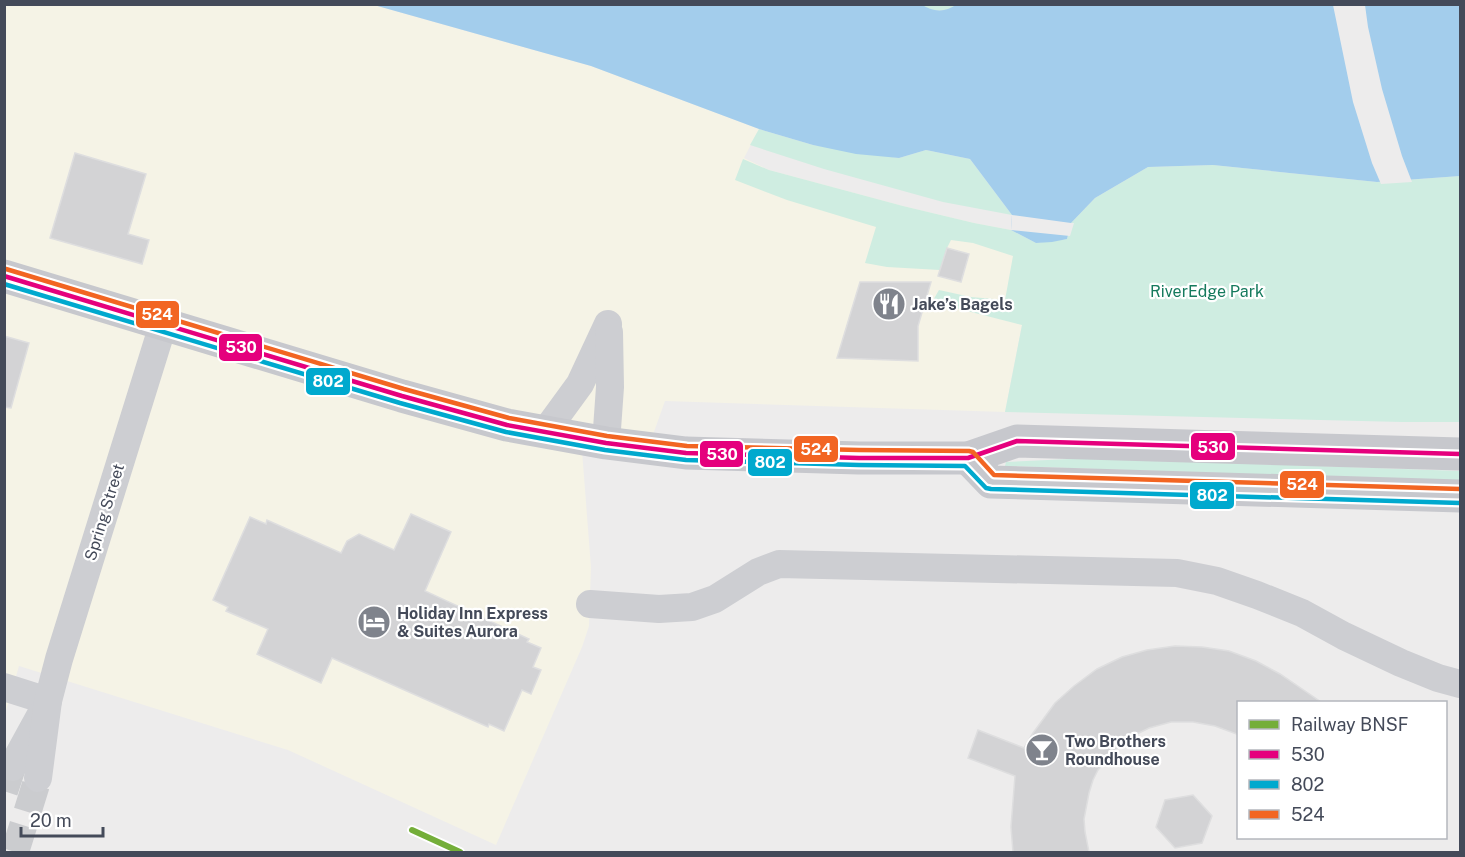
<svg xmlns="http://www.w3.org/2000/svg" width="1465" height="857" font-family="'Public Sans',sans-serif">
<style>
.commercial{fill:#f5f3e6}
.green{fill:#cfede1}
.water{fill:#a3cdec}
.pier{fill:#edecec}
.building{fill:#d3d3d5;stroke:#dededf;stroke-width:1.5}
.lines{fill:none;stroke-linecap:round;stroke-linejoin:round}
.minor-tunnel{stroke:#cbcccf;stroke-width:28;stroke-dasharray:28 14;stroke-linecap:butt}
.minor{stroke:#cdced2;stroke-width:28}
.major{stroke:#c7c8cd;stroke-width:33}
.bus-1-casing{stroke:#fff;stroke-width:9}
.bus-2-casing{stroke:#fff;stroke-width:9}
.bus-3-casing{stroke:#fff;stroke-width:9}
.bus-1{stroke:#e5007d;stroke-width:4.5}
.bus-2{stroke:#00a9ce;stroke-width:4.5}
.bus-3{stroke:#f26522;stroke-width:4.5}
.rail-1-casing{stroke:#fff;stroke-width:10}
.rail-1{stroke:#74ae39;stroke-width:6}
.labels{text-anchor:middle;stroke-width:4.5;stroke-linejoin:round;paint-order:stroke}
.park-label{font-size:16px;fill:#157a5d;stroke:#fff}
.poi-label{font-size:16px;font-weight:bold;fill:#444a59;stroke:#fff;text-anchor:start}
.street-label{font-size:16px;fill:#444a59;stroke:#fff}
.line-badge{stroke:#fff;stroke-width:2}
.badge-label{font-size:16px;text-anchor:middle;font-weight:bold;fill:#fff}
</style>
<rect width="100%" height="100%" fill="#edecec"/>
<polygon class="commercial" points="5,5 374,5 591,66 759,129 744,158 769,170 903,206 974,223 1011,230 1022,325 1005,412 665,401 650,443 581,438 591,567 589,626 582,647 496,845 288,750 19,666 5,714"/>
<g class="green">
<path d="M921,5H957C946,13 932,12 921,5Z"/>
<polygon points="759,129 813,145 899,158 926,150 970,159 1012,215 943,202 824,169 750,145"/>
<polygon points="743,159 769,170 903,206 974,223 1011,230 1036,243 1067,239 1071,223 1095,198 1148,167 1213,165 1377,182 1460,176 1460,422 1402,422 1005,412 1022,325 932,302 939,290 971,297 1005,300 1013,256 973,243 951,240 947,248 940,270 887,267 865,263 876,227 787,200 735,180"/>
<polygon points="1089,458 1460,471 1460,481 1005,466 1006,462"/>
</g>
<path class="water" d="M921,4C932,12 946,13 957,4L1460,5V176L1377,182L1213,165L1148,167L1095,198L1071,223L1067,239L1052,242L1036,243L1011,230L1012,215L970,159L926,150L899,158L856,154L813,145L759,129L591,66L374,5Z"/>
<g class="pier">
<polygon points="1333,5 1365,5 1368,27 1382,89 1402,156 1412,182 1381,184 1372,163 1353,102"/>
<polygon points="1012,215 1071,223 1074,223 1070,236 1011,230"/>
</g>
<g class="building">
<polygon points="75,153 146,174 128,234 149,240 142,264 50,238"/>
<polygon points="947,248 969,254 961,282 938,276"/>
<polygon points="860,282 931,282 918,326 918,361 837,358"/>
<polygon points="4,336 29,343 11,408 4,407"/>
<polygon points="411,514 451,532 425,591 529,639 527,642 541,648 533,667 541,670 531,694 522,690 504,731 489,724 488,727 332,658 321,683 257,654 268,629 226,611 228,607 213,600 250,517 266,524 267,520 341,553 347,541 359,534 394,550"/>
<polygon points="1175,646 1202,647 1229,651 1256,661 1280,674 1321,702 1239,702 1239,735 1215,726 1193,722 1171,722 1149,728 1129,738 1112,753 1098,770 1093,780 1089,793 1084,819 1085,832 1089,852 1013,852 1011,827 1015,776 968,758 978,730 1024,748 1033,733 1055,703 1074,686 1097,669 1122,657 1147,650"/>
<polygon points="1193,795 1212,816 1202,843 1175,848 1156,827 1165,800"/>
</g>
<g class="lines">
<g class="minor-tunnel">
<polyline points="4,791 12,767"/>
<polyline points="15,852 38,778"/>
</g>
<g class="minor">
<polyline points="545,432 580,384 608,324"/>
<polyline points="606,443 610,387 609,332"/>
<polyline points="590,604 659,609 692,607 715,599 758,572 779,564 1177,573 1217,581 1257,595 1302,613 1344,636 1401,663 1438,678 1460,684"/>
<polyline points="4,687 48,701"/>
<polyline points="12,767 40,716"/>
<polyline points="38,778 48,701 59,659 163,325"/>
</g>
<g class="major">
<polyline points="4,276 402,396 507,425 606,443 686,453 859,458 968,458 1017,441 1460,454"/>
<polyline points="968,458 991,482 1460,496"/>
</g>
<defs>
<polyline id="bus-1" points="4,276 402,396 507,425 606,443 686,453 859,458 968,458 1017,441 1460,454"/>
<polyline id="bus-2" points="4,284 400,403 506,432 605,450 686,460 859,465 965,466 986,488 991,489 1460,503"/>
<polyline id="bus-3" points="6,269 404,389 509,418 607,436 687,446 859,450 969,451 973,452 994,475 1460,489"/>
</defs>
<use href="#bus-1" class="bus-1-casing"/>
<use href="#bus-2" class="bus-2-casing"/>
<use href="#bus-3" class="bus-3-casing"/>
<use href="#bus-1" class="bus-1"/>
<use href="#bus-2" class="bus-2"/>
<use href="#bus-3" class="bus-3"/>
<defs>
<polyline id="rail-1" points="412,830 460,852"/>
</defs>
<use href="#rail-1" class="rail-1-casing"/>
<use href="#rail-1" class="rail-1"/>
</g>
<defs>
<symbol id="restaurant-disc" viewBox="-11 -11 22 22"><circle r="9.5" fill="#7f838c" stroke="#fff"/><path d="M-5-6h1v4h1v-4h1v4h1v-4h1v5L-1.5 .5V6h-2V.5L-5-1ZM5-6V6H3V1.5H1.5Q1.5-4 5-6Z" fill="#fff"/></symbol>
<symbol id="hotel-disc" viewBox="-11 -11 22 22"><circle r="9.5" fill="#7f838c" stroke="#fff"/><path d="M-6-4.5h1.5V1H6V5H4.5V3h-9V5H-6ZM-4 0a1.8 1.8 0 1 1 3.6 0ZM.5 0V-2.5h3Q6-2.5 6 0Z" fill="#fff"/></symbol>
<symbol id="bar-disc" viewBox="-11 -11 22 22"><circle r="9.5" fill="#7f838c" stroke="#fff"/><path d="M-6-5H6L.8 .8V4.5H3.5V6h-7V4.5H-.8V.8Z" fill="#fff"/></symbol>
</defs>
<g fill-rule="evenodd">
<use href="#restaurant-disc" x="870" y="285" width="38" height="38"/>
<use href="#hotel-disc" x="355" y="603" width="38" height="38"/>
<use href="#bar-disc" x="1023" y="731" width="38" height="38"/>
</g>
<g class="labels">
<g class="park-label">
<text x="1207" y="297">RiverEdge Park</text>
</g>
<g class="poi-label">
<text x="912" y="310">Jake’s Bagels</text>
<text x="397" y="619">Holiday Inn Express<tspan x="397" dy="18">&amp; Suites Aurora</tspan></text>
<text x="1065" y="747">Two Brothers<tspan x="1065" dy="18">Roundhouse</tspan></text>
</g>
<g class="street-label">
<text transform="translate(104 512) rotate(-73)" y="6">Spring Street</text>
</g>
</g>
<g class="line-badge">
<rect x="135" y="300" width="45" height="29" rx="6" fill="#f26522"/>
<rect x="218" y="333" width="45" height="29" rx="6" fill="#e5007d"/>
<rect x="305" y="367" width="46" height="29" rx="6" fill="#00a9ce"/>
<rect x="1190" y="432" width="46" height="29" rx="6" fill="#e5007d"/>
<rect x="793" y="435" width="46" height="28" rx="6" fill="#f26522"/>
<rect x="699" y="440" width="45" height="28" rx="6" fill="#e5007d"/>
<rect x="747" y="448" width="46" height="29" rx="6" fill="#00a9ce"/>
<rect x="1279" y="470" width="46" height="29" rx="6" fill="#f26522"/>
<rect x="1189" y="481" width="46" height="29" rx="6" fill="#00a9ce"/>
</g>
<g class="badge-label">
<text x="157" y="320">524</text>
<text x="241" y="353">530</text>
<text x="328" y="387">802</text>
<text x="1213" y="453">530</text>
<text x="816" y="455">524</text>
<text x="722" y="460">530</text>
<text x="770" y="468">802</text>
<text x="1302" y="490">524</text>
<text x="1212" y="501">802</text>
</g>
<rect width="1465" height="857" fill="none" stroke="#444a59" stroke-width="12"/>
<rect x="1237" y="701" width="210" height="138" fill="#ffffff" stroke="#b4b7bd" stroke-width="1.5"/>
<rect x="1249" y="720" width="30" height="9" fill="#74ae39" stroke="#b4b7bd" stroke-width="1.5"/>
<text x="1291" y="731" font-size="18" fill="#444a59">Railway BNSF</text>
<rect x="1249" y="750" width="30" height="9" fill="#e5007d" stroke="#b4b7bd" stroke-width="1.5"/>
<text x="1291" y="761" font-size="18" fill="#444a59">530</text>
<rect x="1249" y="780" width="30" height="9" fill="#00a9ce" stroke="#b4b7bd" stroke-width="1.5"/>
<text x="1291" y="791" font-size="18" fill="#444a59">802</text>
<rect x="1249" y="810" width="30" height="9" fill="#f26522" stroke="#b4b7bd" stroke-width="1.5"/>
<text x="1291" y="821" font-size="18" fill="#444a59">524</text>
<path d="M21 827v9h82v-9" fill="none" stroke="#444a59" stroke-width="3"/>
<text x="30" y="827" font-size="18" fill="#444a59" stroke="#ffffff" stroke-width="4.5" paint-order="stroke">20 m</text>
</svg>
